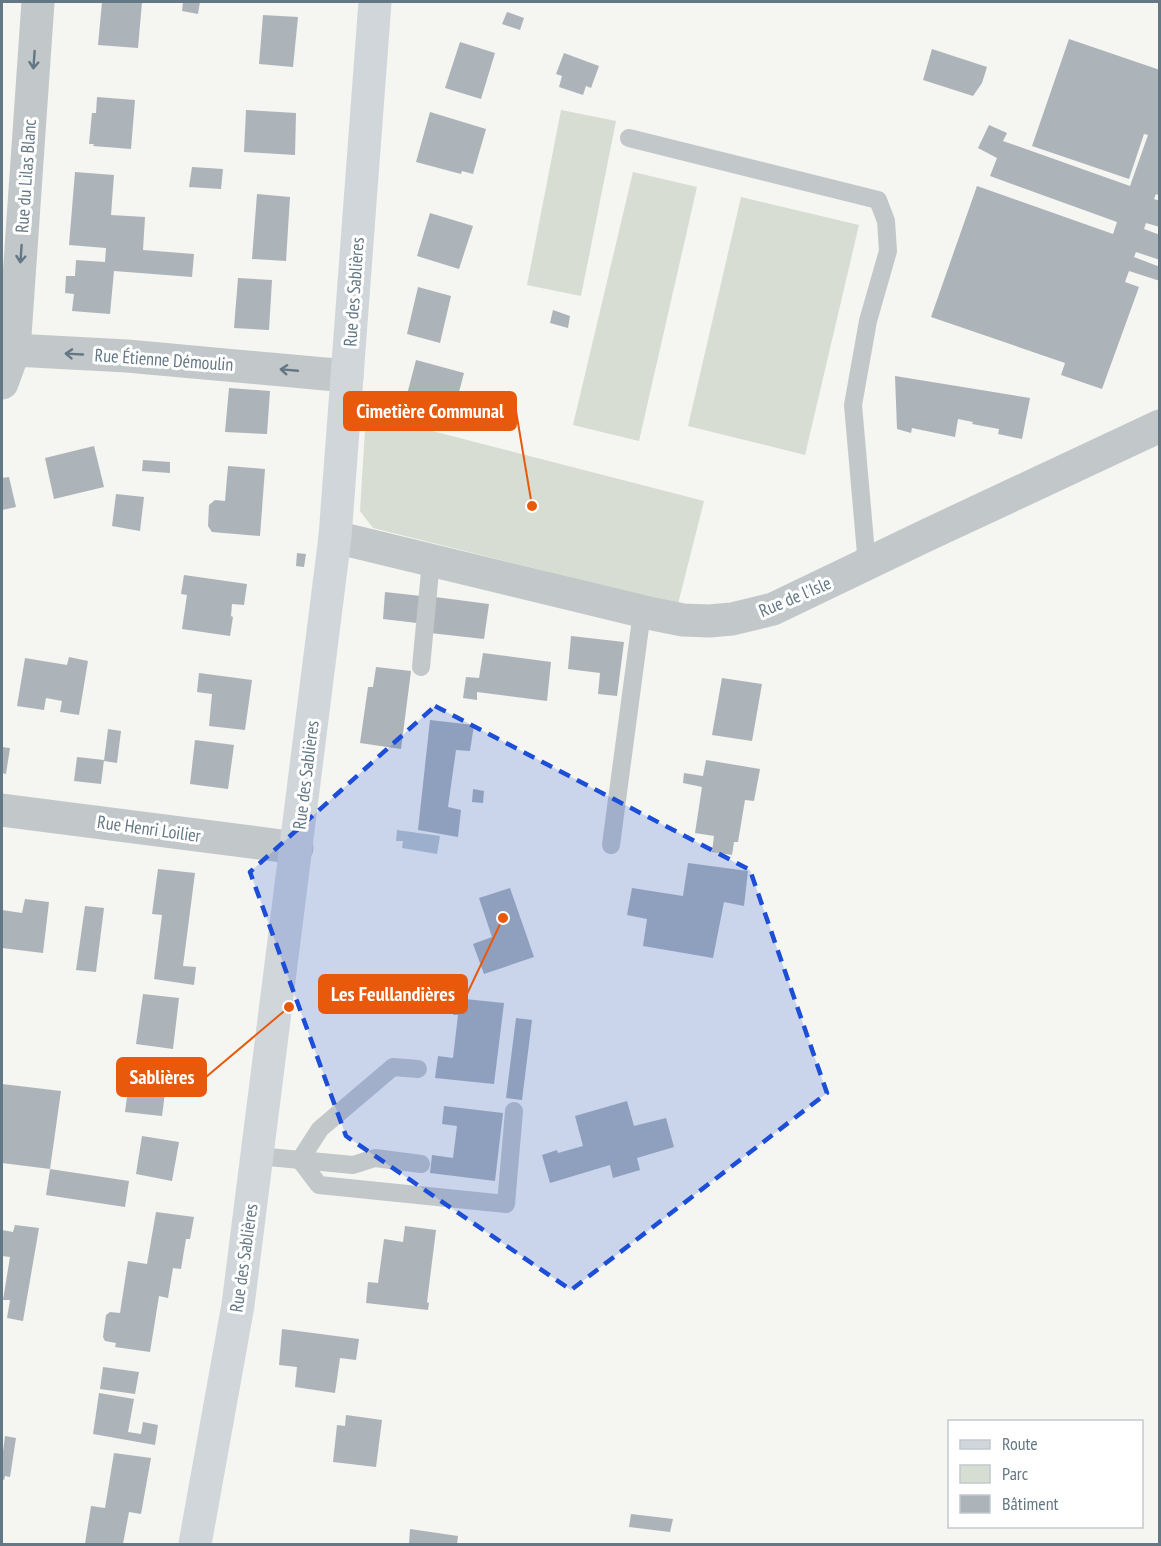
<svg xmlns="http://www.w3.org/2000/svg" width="1161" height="1546" font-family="'PT Sans Narrow',sans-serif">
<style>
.green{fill:#d7ddd2}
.water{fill:#bcc8cc}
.building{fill:#acb4b9}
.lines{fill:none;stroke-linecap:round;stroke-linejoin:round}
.lane{stroke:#c2c7c9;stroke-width:18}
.street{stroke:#c2c7c9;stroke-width:33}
.secondary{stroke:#d1d6da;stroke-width:33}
.oneway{stroke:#637784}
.marked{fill:#1d4ed8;fill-opacity:0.2;stroke:#1d4ed8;stroke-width:4.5;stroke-dasharray:12 8;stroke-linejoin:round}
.labels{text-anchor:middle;stroke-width:6;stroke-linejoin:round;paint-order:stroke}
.street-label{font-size:18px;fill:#637784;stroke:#fff}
.leader{fill:none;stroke:#e8590c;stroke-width:2}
.callout-dot{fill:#e8590c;stroke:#fff;stroke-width:2}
.callout{fill:#e8590c;stroke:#e8590c;stroke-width:2}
.callout-label{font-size:20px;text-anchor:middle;font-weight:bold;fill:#fff}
</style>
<rect width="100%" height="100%" fill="#f5f5f1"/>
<g class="green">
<polygon points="561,110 616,121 581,296 527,285"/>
<polygon points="633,172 697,187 639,441 573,425"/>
<polygon points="741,197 859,225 805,455 688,426"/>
<polygon points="366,414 704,501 678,604 373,528 360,511"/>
</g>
<polygon class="water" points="397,830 440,836 437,854 402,848 403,841 396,841"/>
<g class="building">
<polygon points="102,2 142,2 138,48 98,45"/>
<polygon points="183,2 200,2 198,14 182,11"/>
<polygon points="507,12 524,18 520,30 502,24"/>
<polygon points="263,15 298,17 293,67 259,64"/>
<polygon points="1069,39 1160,70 1160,196 1156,194 1154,199 1160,201 1160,227 1146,223 1144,229 1160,235 1160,260 1136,252 1134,257 1160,267 1160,281 1129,271 1125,282 1139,287 1102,389 1061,375 1065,363 931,317 977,186 1113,234 1117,222 990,176 997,158 978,148 989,125 1007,133 1003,141 1130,186 1148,135 1144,134 1129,179 1032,146"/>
<polygon points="460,42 495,53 481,99 445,88"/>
<polygon points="932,49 987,67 982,83 973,96 923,80"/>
<polygon points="564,53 599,66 591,88 586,86 583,95 559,87 562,76 556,74"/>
<polygon points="97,97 135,100 131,149 93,146 94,144 89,144 92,113 96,113"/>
<polygon points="246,110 296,113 295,155 244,152"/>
<polygon points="430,112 486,129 473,174 462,171 461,174 416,162"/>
<polygon points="192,167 223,169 221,189 189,187"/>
<polygon points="75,172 114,175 111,215 145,217 143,250 194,254 192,277 114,271 110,314 72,311 74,294 65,293 66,276 75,276 76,260 105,262 106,248 69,245"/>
<polygon points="257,194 290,197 286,261 252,259"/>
<polygon points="430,213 473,226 459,269 417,256"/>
<polygon points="238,278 272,280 269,330 234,328"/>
<polygon points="418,287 451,296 440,343 407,334"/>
<polygon points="553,310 570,316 568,328 550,323"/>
<polygon points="416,360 464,373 452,419 404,406"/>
<polygon points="895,376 1030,398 1022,439 998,434 999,429 972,424 973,422 958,419 955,437 912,428 911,433 897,429"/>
<polygon points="229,388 270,391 267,434 225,432"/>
<polygon points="94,446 104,487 54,499 45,458"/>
<polygon points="143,460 170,462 170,473 142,471"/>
<polygon points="228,466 265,469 260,536 212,532 208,526 209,505 215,500 225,501"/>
<polygon points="9,477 16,507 2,510 2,478"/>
<polygon points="116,494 144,497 140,531 112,526"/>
<polygon points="297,553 306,554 304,567 296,566"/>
<polygon points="184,575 247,584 244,605 232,604 231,616 233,617 230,636 182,629 187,595 181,594"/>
<polygon points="385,592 421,596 417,623 383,619"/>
<polygon points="435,597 489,604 484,639 430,633"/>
<polygon points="571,636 624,642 617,696 598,694 600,673 568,669"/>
<polygon points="483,653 551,662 547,701 477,692 477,700 463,698 466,677 479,678"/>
<polygon points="69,657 88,661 79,715 60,712 62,701 46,698 44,710 17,706 25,658 67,665"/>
<polygon points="376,667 411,671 401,749 360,743 368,687 373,687"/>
<polygon points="199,673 252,680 245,730 209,726 212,694 197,692"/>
<polygon points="722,678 762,684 752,741 712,735"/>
<polygon points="430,720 474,725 470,751 456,750 448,807 461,810 458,837 418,830"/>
<polygon points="108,729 121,731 117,763 104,761"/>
<polygon points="195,740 234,745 228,789 190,784"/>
<polygon points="2,747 10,748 6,774 2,773"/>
<polygon points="77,757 104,760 101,784 74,781"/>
<polygon points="706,760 760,769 754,801 745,800 738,842 734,842 732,855 712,852 714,836 695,833 702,787 683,783 684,773 703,776"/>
<polygon points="473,789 484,791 483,803 472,802"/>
<polygon points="688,863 748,871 744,906 724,902 713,958 643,946 647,919 627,915 632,888 683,896"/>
<polygon points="158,869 195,873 183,966 196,967 194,985 154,979 162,915 152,914"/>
<polygon points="510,888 534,957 484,974 473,944 492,937 479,898"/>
<polygon points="25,899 49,902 43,953 2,948 2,910 22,913"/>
<polygon points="85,906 104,908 96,972 76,970"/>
<polygon points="143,994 179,998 173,1049 136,1044"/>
<polygon points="455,998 504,1003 494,1084 435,1078 438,1056 453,1058 458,1015 453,1015"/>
<polygon points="516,1018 532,1020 522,1100 506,1098"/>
<polygon points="131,1066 168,1070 162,1116 125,1112"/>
<polygon points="2,1084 61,1091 50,1169 129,1181 125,1207 46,1195 50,1169 2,1163"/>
<polygon points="627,1101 634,1126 666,1118 674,1147 637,1158 640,1170 613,1178 610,1165 550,1183 542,1155 557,1150 558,1153 583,1146 575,1116"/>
<polygon points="444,1106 503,1113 495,1181 430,1173 432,1155 453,1158 457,1126 442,1124"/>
<polygon points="142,1136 179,1142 172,1181 136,1174"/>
<polygon points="156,1212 194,1217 190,1239 186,1239 181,1269 173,1268 168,1298 159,1296 150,1352 115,1347 116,1343 105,1341 103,1337 106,1315 110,1312 120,1313 128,1261 147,1264"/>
<polygon points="15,1225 39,1228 23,1321 7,1318 10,1300 3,1300 10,1257 2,1256 2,1230 13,1232"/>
<polygon points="405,1226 436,1230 427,1302 429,1303 428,1310 366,1303 368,1282 378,1283 384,1239 403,1242"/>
<polygon points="282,1329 359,1339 356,1360 340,1358 335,1393 295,1387 297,1367 279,1365"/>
<polygon points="103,1367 139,1372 135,1394 100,1389"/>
<polygon points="99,1393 134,1399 128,1432 141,1434 143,1422 158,1425 155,1445 93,1434"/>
<polygon points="346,1415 382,1420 376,1467 333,1462 337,1425 345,1426"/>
<polygon points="5,1436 16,1438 10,1477 5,1476 4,1480 2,1479 2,1459"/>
<polygon points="114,1453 151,1458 141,1514 129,1512 123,1544 85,1544 91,1506 105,1508"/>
<polygon points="631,1514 673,1519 670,1532 629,1527"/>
<polygon points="410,1529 458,1536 457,1544 409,1544"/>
</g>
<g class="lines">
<g class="lane">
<polyline points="629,138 878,200 886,221 888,251 868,321 853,405 867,565"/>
<polyline points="421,667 431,561"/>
<polyline points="611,845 642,612"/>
<polyline points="258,1156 353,1165 375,1158 421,1164"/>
<polyline points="300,1160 319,1185 506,1204 514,1111"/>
<polyline points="300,1160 320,1129 393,1067 418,1069"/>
</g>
<g class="street">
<polyline points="14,350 38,2"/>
<polyline points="2,383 14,350 127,356 347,376"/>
<polyline points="335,537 653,614 683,620 709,621 732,619 773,609 925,536 1160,426"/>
<polyline points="2,810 297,848"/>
</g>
<polyline class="secondary" points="195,1544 238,1305 335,537 375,2"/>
</g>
<defs><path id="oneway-shaft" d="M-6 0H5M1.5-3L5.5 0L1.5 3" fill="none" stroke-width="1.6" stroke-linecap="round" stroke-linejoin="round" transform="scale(1.5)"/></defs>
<g class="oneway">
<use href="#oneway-shaft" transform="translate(34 60) rotate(94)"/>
<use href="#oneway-shaft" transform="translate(21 254) rotate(94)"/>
<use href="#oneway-shaft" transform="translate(74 354) rotate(-177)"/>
<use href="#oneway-shaft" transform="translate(289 370) rotate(-175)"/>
</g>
<path class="marked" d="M435,706L750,870L827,1093L571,1290L346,1136L250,872Z"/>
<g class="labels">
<g class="street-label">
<text transform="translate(26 176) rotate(-86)" y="6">Rue du Lilas Blanc</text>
<text transform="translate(354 292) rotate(-86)" y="6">Rue des Sablières</text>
<text transform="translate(164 360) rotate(4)" y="6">Rue Étienne Démoulin</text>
<text transform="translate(795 597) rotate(-23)" y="6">Rue de l'Isle</text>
<text transform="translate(306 775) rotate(-83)" y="6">Rue des Sablières</text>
<text transform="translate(149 829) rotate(8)" y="6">Rue Henri Loilier</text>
<text transform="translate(244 1258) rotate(-82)" y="6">Rue des Sablières</text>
</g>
</g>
<path class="leader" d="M532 506L516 411M503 918L467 994M289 1007L206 1077"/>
<g class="callout-dot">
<circle cx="532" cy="506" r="6"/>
<circle cx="503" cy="918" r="6"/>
<circle cx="289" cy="1007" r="6"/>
</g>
<g class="callout">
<rect x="344" y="392" width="172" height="38" rx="6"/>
<rect x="319" y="975" width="148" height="38" rx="6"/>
<rect x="117" y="1058" width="89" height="38" rx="6"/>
</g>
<g class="callout-label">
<text x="430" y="418">Cimetière Communal</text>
<text x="393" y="1001">Les Feullandières</text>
<text x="162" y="1084">Sablières</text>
</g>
<rect width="1161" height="1546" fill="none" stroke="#637784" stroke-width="6"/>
<rect x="948" y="1420" width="195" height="108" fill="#ffffff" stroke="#c1c9ce" stroke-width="1.5"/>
<rect x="960" y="1440" width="30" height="9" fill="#d1d6da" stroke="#c1c9ce" stroke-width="1.5"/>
<text x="1002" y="1450" font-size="18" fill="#637784">Route</text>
<rect x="960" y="1465" width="30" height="18" fill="#d7ddd2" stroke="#c1c9ce" stroke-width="1.5"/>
<text x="1002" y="1480" font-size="18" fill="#637784">Parc</text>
<rect x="960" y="1495" width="30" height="18" fill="#acb4b9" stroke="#c1c9ce" stroke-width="1.5"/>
<text x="1002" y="1510" font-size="18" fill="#637784">Bâtiment</text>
</svg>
